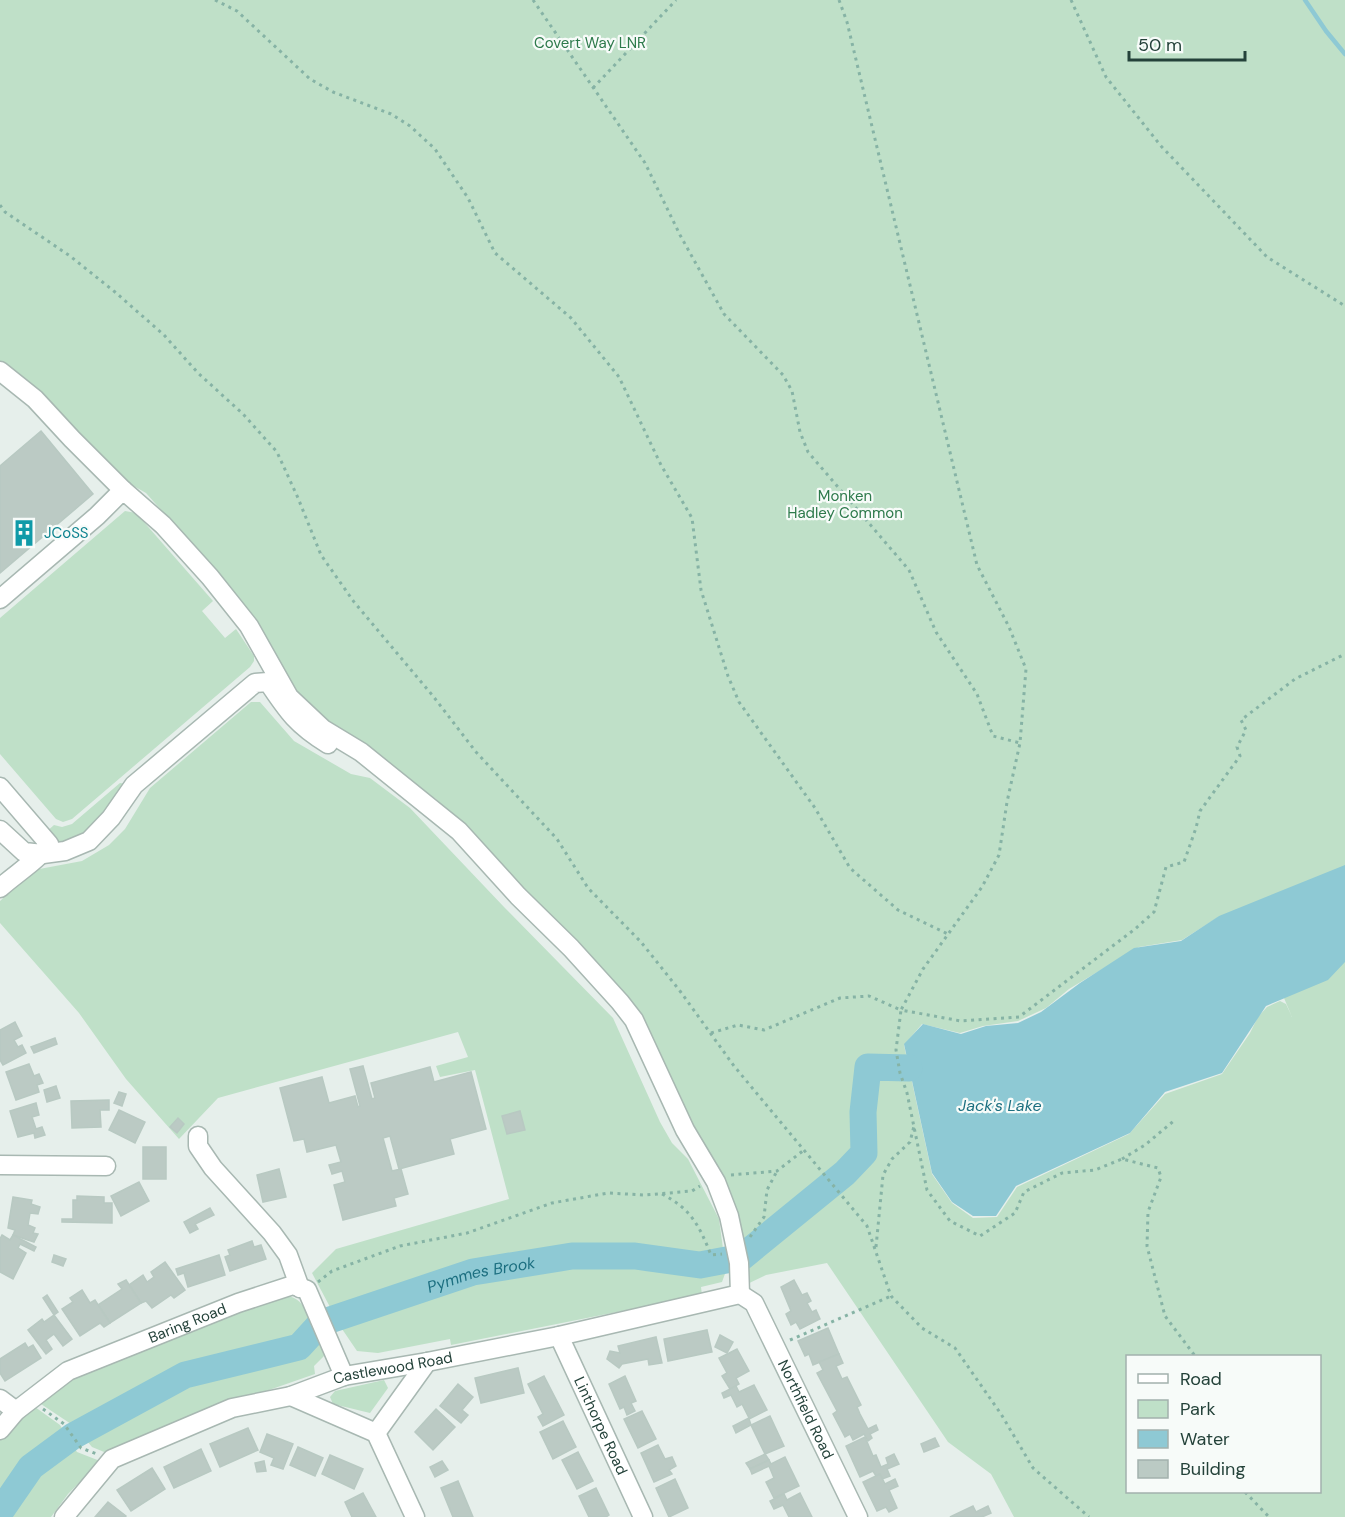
<svg xmlns="http://www.w3.org/2000/svg" width="1345" height="1517" font-family="'DM Sans',sans-serif">
<style>
.green{fill:#bfe0c8;fill-rule:evenodd}
.water{fill:#8ec9d4}
.lines{fill:none;stroke-linecap:round;stroke-linejoin:round}
.stream{stroke:#8ec9d4;stroke-width:4.5}
.river{stroke:#8ec9d4;stroke-width:27}
.building{fill:#bbcac4;stroke:#b8c9c2;stroke-width:1.5}
.minor-casing{stroke:#a8b8b2;stroke-width:21}
.path{stroke:#86b3a5;stroke-width:3;stroke-dasharray:3 4.5;stroke-linecap:butt}
.minor{stroke:#fff;stroke-width:18}
.labels{text-anchor:middle;stroke-width:4.5;stroke-linejoin:round;paint-order:stroke}
.park-label{font-size:15px;fill:#2d7a4b;stroke:#f7fbf9}
.culture-label{font-size:15px;fill:#0d838f;stroke:#f7fbf9;text-anchor:start}
.street-label{font-size:15px;fill:#24423a;stroke:#f7fbf9}
.water-label{font-size:16px;font-style:italic;fill:#1c6f80;stroke:#f7fbf9}
</style>
<rect width="100%" height="100%" fill="#e6efeb"/>
<g class="green">
<path d="M0,0H1345V1517H1014L991,1474L948,1442L827,1263L766,1275L741,1287L729,1216L634,1005L436,799L306,707L290,684L274,650L209,564L146,493L116,476L0,363ZM1220,916L1284,968V998L1292,1017L1286,1004L1280,1001L1267,1007L1258,1017L1250,1033L1222,1074L1165,1094L1129,1134L1017,1187L997,1217L973,1218L952,1203L932,1174L904,1045L922,1024L960,1033L983,1026L1018,1021L1046,1008L1069,989L1139,947L1182,940ZM1128,1356H1320V1492H1128Z"/>
<polygon points="125,511 136,513 213,601 202,611 225,638 236,629 254,656 254,661 250,667 72,819 63,822 56,819 0,754 0,618"/>
<polygon points="251,702 260,702 294,741 351,774 370,778 410,808 504,907 613,1018 660,1122 672,1143 688,1159 719,1219 726,1271 722,1282 701,1287 702,1295 451,1345 450,1339 378,1353 357,1351 340,1326 312,1273 336,1249 509,1199 475,1070 440,1077 436,1066 468,1057 458,1032 218,1098 179,1139 126,1079 79,1013 0,923 0,901 34,870 82,861 109,845 125,829 150,788"/>
<polygon points="120,783 127,784 87,838 62,846 45,833 54,825 62,827 72,824"/>
<path d="M279,1295C283,1296 290,1296 294,1298C308,1304 322,1341 324,1356L314,1366L315,1374L163,1427L109,1454L92,1447L74,1426L41,1404L42,1397L80,1372Z"/>
<polygon points="384,1380 388,1388 370,1413 333,1404 330,1397 335,1391"/>
<polygon points="35,1407 60,1425 77,1452 100,1461 68,1494 51,1517 0,1517 0,1440"/>
</g>
<polygon class="water" points="1345,865 1345,962 1328,980 1266,1006 1222,1073 1165,1092 1130,1133 1016,1186 996,1216 973,1216 952,1202 932,1173 904,1044 923,1024 961,1034 986,1026 1018,1023 1041,1012 1080,983 1134,948 1181,941 1219,916"/>
<g class="lines">
<polyline class="stream" points="1305,0 1326,31 1345,54"/>
<path class="river" id="s1" d="M0,1512L31,1467L73,1436L185,1375L299,1347L321,1323L473,1272L572,1256H635L700,1265L742,1257L845,1173L864,1153L863,1112L868,1067L909,1068"/>
</g>
<g class="building">
<polygon points="41,431 93,494 0,573 0,466"/>
<polygon points="15,1022 22,1036 14,1040 18,1047 22,1045 26,1053 3,1065 0,1060 0,1030"/>
<polygon points="55,1038 57,1044 34,1053 31,1047"/>
<polygon points="29,1064 34,1076 39,1074 43,1083 37,1085 39,1092 16,1100 6,1072"/>
<polygon points="363,1066 372,1099 375,1098 371,1083 430,1067 434,1082 471,1072 486,1129 450,1139 454,1154 399,1169 390,1136 383,1138 392,1171 401,1169 408,1194 394,1198 396,1206 343,1220 334,1185 345,1182 342,1171 332,1174 329,1165 341,1162 336,1145 307,1152 304,1139 294,1141 280,1088 322,1077 329,1103 355,1096 358,1107 360,1106 350,1069"/>
<polygon points="56,1086 60,1098 47,1102 44,1090"/>
<polygon points="119,1092 126,1094 122,1106 114,1103"/>
<polygon points="109,1100 109,1110 100,1110 101,1127 72,1128 71,1101"/>
<polygon points="36,1103 39,1115 32,1117 36,1129 42,1127 45,1135 35,1138 34,1133 18,1137 10,1111"/>
<polygon points="119,1110 145,1122 135,1143 109,1130"/>
<polygon points="520,1111 525,1130 507,1134 502,1116"/>
<polygon points="178,1118 184,1124 177,1133 170,1127"/>
<rect x="143" y="1147" width="23" height="32"/>
<polygon points="279,1169 286,1197 263,1202 257,1175"/>
<polygon points="139,1182 149,1201 121,1216 111,1196"/>
<polygon points="77,1196 104,1197 104,1203 112,1203 112,1223 62,1222 62,1219 73,1219 73,1200 77,1200"/>
<polygon points="13,1197 32,1200 31,1204 40,1207 38,1214 30,1213 28,1225 35,1228 33,1233 38,1234 34,1242 13,1235 15,1230 8,1228"/>
<polygon points="210,1208 214,1215 195,1224 198,1229 190,1233 184,1222"/>
<polygon points="2,1235 10,1240 13,1235 36,1247 34,1251 20,1244 18,1248 26,1253 13,1279 0,1272 0,1239"/>
<polygon points="252,1241 254,1247 261,1245 266,1259 230,1271 225,1257 230,1255 228,1250"/>
<polygon points="54,1255 66,1259 63,1266 52,1262"/>
<polygon points="219,1255 225,1275 188,1287 184,1273 178,1275 176,1269"/>
<polygon points="165,1262 185,1290 174,1298 171,1295 152,1308 146,1301 141,1303 129,1285 143,1275 147,1282 154,1277 151,1272"/>
<polygon points="126,1280 141,1303 110,1323 98,1305 122,1289 118,1284"/>
<polygon points="794,1280 802,1295 807,1293 811,1301 807,1303 812,1312 816,1310 820,1319 800,1329 796,1322 791,1325 786,1314 791,1311 781,1287"/>
<polygon points="82,1290 90,1303 95,1300 110,1323 104,1327 100,1323 80,1336 62,1309 73,1302 70,1298"/>
<polygon points="47,1295 58,1312 54,1315 43,1298"/>
<polygon points="54,1315 72,1339 63,1346 54,1334 46,1340 52,1349 46,1354 28,1330 42,1319 44,1322"/>
<polygon points="828,1328 839,1354 813,1365 809,1354 805,1356 798,1341"/>
<polygon points="707,1330 712,1352 668,1361 664,1339"/>
<polygon points="720,1335 733,1342 727,1353 715,1347"/>
<polygon points="656,1337 662,1363 649,1365 648,1359 622,1364 619,1368 607,1359 610,1351 620,1353 618,1346"/>
<polygon points="25,1343 28,1348 33,1345 41,1358 5,1381 0,1373 0,1359"/>
<polygon points="737,1349 749,1371 736,1378 739,1384 730,1389 722,1376 727,1373 719,1358"/>
<polygon points="839,1354 843,1363 836,1366 842,1379 847,1377 861,1405 857,1407 860,1414 868,1429 876,1425 878,1430 870,1434 872,1438 868,1441 864,1434 853,1440 850,1434 845,1437 833,1414 837,1411 817,1373 823,1370 819,1362"/>
<polygon points="518,1368 524,1393 481,1403 475,1378"/>
<polygon points="544,1376 564,1415 543,1426 538,1417 543,1414 528,1384"/>
<polygon points="625,1376 636,1401 631,1403 635,1411 627,1415 624,1407 620,1409 609,1384"/>
<polygon points="458,1384 473,1397 462,1410 468,1415 461,1423 440,1406"/>
<polygon points="754,1385 767,1410 749,1419 751,1425 736,1433 733,1426 749,1418 742,1404 737,1407 731,1395 724,1398 722,1393 736,1386 739,1392"/>
<polygon points="436,1409 455,1427 433,1450 415,1432"/>
<polygon points="642,1411 656,1439 638,1448 624,1419"/>
<polygon points="770,1416 784,1446 765,1454 751,1425"/>
<polygon points="563,1421 576,1447 553,1459 540,1432"/>
<polygon points="248,1428 258,1450 220,1467 210,1444"/>
<polygon points="267,1434 293,1444 283,1469 271,1465 274,1458 260,1452"/>
<polygon points="865,1437 873,1456 876,1455 881,1467 888,1464 886,1458 894,1454 899,1464 887,1469 890,1476 882,1479 880,1474 876,1476 873,1471 860,1477 846,1446"/>
<polygon points="935,1438 939,1446 924,1452 921,1444"/>
<polygon points="658,1445 665,1459 672,1457 676,1466 669,1470 672,1474 654,1482 641,1453"/>
<polygon points="298,1447 323,1458 315,1476 290,1465"/>
<polygon points="201,1449 211,1471 174,1488 164,1467"/>
<polygon points="578,1452 593,1481 577,1489 562,1460"/>
<polygon points="765,1454 769,1460 750,1469 746,1463"/>
<polygon points="330,1455 363,1469 354,1489 322,1474"/>
<polygon points="785,1457 799,1486 774,1498 766,1482 774,1478 769,1466 752,1474 750,1469 769,1460 771,1464"/>
<polygon points="264,1461 266,1471 257,1472 255,1463"/>
<polygon points="442,1461 448,1470 435,1477 430,1467"/>
<polygon points="152,1468 165,1489 131,1511 117,1490"/>
<polygon points="880,1474 885,1484 895,1479 898,1486 889,1490 897,1508 889,1512 886,1507 877,1511 863,1482"/>
<polygon points="675,1479 688,1508 669,1517 656,1488"/>
<polygon points="458,1481 473,1517 453,1517 441,1488"/>
<polygon points="596,1488 609,1515 606,1517 589,1517 579,1496"/>
<polygon points="363,1493 376,1517 352,1517 345,1502"/>
<polygon points="800,1493 812,1517 789,1517 783,1505 774,1509 770,1501 784,1494 787,1500"/>
<polygon points="108,1502 126,1516 125,1517 95,1517"/>
<polygon points="973,1506 976,1512 988,1506 991,1513 982,1517 950,1517"/>
</g>
<g class="lines">
<defs>
<g id="minor">
<polyline points="0,371 35,399 72,439 123,490"/>
<polyline points="0,599 97,516 123,490 163,525 210,577 249,626 289,697 323,729 361,752 459,831 518,896 571,948 620,1002 634,1020 685,1130 716,1182 729,1216 739,1263 740,1294"/>
<path d="M0,787L49,844C40,859 14,875 0,888"/>
<path d="M0,830L24,852L43,854L65,851L89,841L111,818L134,785L255,683L268,682C288,712 297,725 328,744"/>
<polyline points="198,1136 198,1146 213,1168 272,1233 288,1255 300,1288"/>
<polyline points="0,1165 106,1166"/>
<path id="s2" d="M559,1336L643,1517"/>
<polyline points="291,1396 376,1433 415,1517"/>
<polyline points="0,1399 16,1411"/>
<path id="s3" d="M0,1430L16,1411L68,1371L238,1303L293,1285L307,1290L344,1376"/>
<polyline points="376,1433 427,1362"/>
<path id="s4" d="M64,1517L112,1459L232,1408L291,1396L344,1376L427,1362L559,1336L740,1294L754,1303L858,1517"/>
</g>
</defs>
<use href="#minor" class="minor-casing"/>
<g class="path">
<polyline points="215,0 237,11 310,79 333,92 391,114 410,126 435,149 468,198 495,253 571,318 619,377 661,465 692,518 701,590 728,676 739,702 815,808 850,868 898,910 948,934"/>
<polyline points="533,0 645,163 680,235 724,314 783,375 792,391 800,432 808,452 909,570 936,632 977,694 993,736 1020,743"/>
<polyline points="839,0 847,22 977,565 1009,627 1026,669 1020,743 1007,802 999,855 982,887 923,969 901,1010 961,1021 1019,1017 1135,929 1154,912 1166,867 1184,862 1196,828 1200,811 1240,756 1237,747 1246,730 1241,720 1295,679 1345,654"/>
<polyline points="1071,0 1106,77 1161,146 1267,257 1345,306"/>
<polyline points="593,88 676,0"/>
<polyline points="0,205 5,212 70,256 115,292 164,335 198,373 243,414 277,452 298,498 321,555 354,602 433,696 476,752 557,839 588,888 641,942 680,991 734,1066 867,1226 891,1296 922,1328 955,1348 1001,1414 1033,1468 1089,1517"/>
<polyline points="711,1033 738,1025 764,1030 840,998 869,996 901,1010 896,1050 900,1073 907,1093 927,1190 950,1221 980,1236 1015,1213 1024,1192 1062,1173 1095,1170 1122,1159 1158,1168 1161,1177 1148,1212 1147,1246 1165,1316 1195,1356"/>
<polyline points="1122,1159 1145,1145 1176,1119"/>
<polyline points="731,1175 777,1171 804,1150"/>
<path d="M662,1194C691,1209 699,1225 711,1255L722,1254"/>
<polyline points="750,1237 764,1217 767,1190 777,1171"/>
<polyline points="876,1247 883,1175 892,1159 910,1142 914,1126"/>
<polyline points="318,1282 332,1271 400,1246 467,1233 552,1203 608,1193 645,1195 692,1191 700,1186"/>
<polyline points="790,1340 891,1296"/>
<polyline points="43,1409 64,1424 81,1448 97,1454"/>
<polyline points="1245,1492 1269,1517"/>
</g>
<use href="#minor" class="minor"/>
</g>
<defs>
<symbol id="building-bare" viewBox="-9 -9 18 18"><path d="M-4-6H4V6H1V3H-1V6H-4ZM-2.5-4.3h1.7v1.8h-1.7ZM.8-4.3h1.7v1.8H.8ZM-2.5-1h1.7V.8h-1.7ZM.8-1h1.7V.8H.8Z" fill="#0f9aa8" stroke="#f7fbf9" stroke-width="2.5" paint-order="stroke"/></symbol>
</defs>
<g fill-rule="evenodd">
<use href="#building-bare" x="5" y="514" width="38" height="38"/>
</g>
<g class="labels">
<g class="park-label">
<text x="590" y="48">Covert Way LNR</text>
<text x="845" y="501">Monken<tspan x="845" dy="17">Hadley Common</tspan></text>
</g>
<g class="culture-label">
<text x="44" y="538">JCoSS</text>
</g>
<g class="street-label">
<text dy="5" stroke="none"><textPath href="#s3" startOffset="219">Baring Road</textPath></text>
<text dy="5" stroke="none"><textPath href="#s4" startOffset="372">Castlewood Road</textPath></text>
<text dy="5" stroke="none"><textPath href="#s4" startOffset="862">Northfield Road</textPath></text>
<text dy="5" stroke="none"><textPath href="#s2" startOffset="99">Linthorpe Road</textPath></text>
</g>
<g class="water-label">
<text x="1000" y="1111">Jack's Lake</text>
<text dy="6" stroke="none"><textPath href="#s1" startOffset="552">Pymmes Brook</textPath></text>
</g>
</g>
<rect x="1126" y="1355" width="195" height="138" fill="#f7fbf9" stroke="#a3b1ad" stroke-width="1.5"/>
<rect x="1138" y="1374" width="30" height="9" fill="#ffffff" stroke="#a3b1ad" stroke-width="1.5"/>
<text x="1180" y="1385" font-size="18" fill="#24423a">Road</text>
<rect x="1138" y="1400" width="30" height="18" fill="#bfe0c8" stroke="#a3b1ad" stroke-width="1.5"/>
<text x="1180" y="1415" font-size="18" fill="#24423a">Park</text>
<rect x="1138" y="1430" width="30" height="18" fill="#8ec9d4" stroke="#a3b1ad" stroke-width="1.5"/>
<text x="1180" y="1445" font-size="18" fill="#24423a">Water</text>
<rect x="1138" y="1460" width="30" height="18" fill="#bbcac4" stroke="#a3b1ad" stroke-width="1.5"/>
<text x="1180" y="1475" font-size="18" fill="#24423a">Building</text>
<path d="M1129 51v9h116v-9" fill="none" stroke="#24423a" stroke-width="3"/>
<text x="1138" y="51" font-size="18" fill="#24423a" stroke="#f7fbf9" stroke-width="4.5" paint-order="stroke">50 m</text>
</svg>
